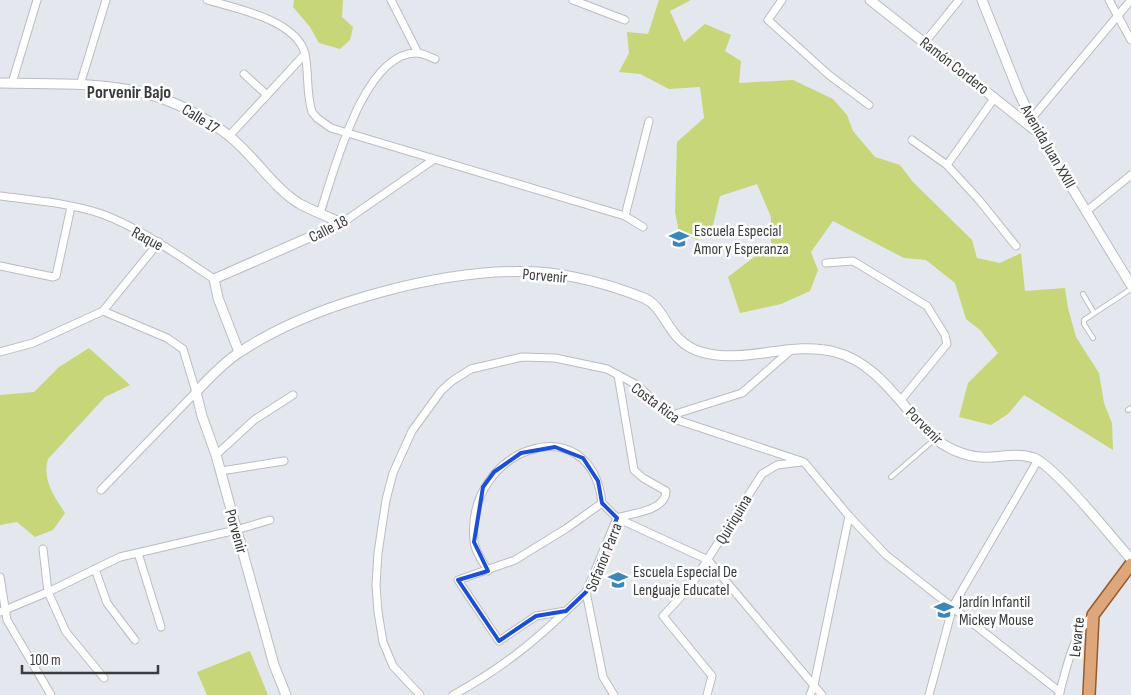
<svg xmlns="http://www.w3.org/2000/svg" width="1131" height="695" font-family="'Sofia Sans Condensed',sans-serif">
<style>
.green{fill:#c7d678}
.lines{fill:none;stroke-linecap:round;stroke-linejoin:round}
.service-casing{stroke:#b9bcc2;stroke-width:6}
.minor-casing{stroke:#b9bcc2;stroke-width:9}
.tertiary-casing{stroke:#b9bcc2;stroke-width:11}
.primary-casing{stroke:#965b2c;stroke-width:14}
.service{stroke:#fff;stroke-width:4}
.minor{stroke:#fff;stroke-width:7}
.tertiary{stroke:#fff;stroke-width:9}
.primary{stroke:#dea77b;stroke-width:11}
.marked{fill:none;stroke:#1d4ed8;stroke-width:4;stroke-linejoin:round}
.labels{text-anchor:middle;stroke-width:5;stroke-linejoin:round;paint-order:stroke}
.street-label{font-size:16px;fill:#3a3b3e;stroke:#fff}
.poi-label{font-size:16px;fill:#3a3b3e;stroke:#fff;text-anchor:start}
.neighbourhood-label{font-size:18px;font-weight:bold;fill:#3a3b3e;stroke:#fff}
</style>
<rect width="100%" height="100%" fill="#e4e7ed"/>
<g class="green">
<polygon points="294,0 343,0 342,17 353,27 350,40 340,49 319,43 310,27 293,7"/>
<polygon points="659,0 691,0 670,11 684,42 705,24 731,35 725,51 741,61 739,83 793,80 833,99 847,115 853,131 875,157 900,165 913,182 972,240 977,258 1000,263 1021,253 1025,291 1065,288 1068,308 1076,337 1099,373 1104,403 1112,423 1113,450 1024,395 1008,414 991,425 959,417 968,383 998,353 980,330 966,319 955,283 926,260 904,258 833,221 811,252 818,270 810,291 781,304 740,313 728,277 771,244 771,217 757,184 720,196 713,225 697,240 679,232 675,212 677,142 704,118 700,87 669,89 640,74 619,72 629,53 627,32 648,34"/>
<path d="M89,348L130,385L105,397L48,459C42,480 54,496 65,513L53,530L35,537L17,522L0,525V395L34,392L59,367Z"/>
<polygon points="250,651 268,695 207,695 197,672"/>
</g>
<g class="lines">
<defs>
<g id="service">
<polyline points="1083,294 1094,313"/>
<polyline points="1093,338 1084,324 1084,320 1131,289"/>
<polyline points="1128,410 1131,408"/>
<polyline points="891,477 935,439"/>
</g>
<g id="minor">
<path d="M207,0C235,8 297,20 305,54C309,73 306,93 312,112L317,118L331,128L625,216L643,227"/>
<polyline points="391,0 418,53"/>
<polyline points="573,0 625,20"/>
<polyline points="782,0 768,20 829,75 869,105"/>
<polyline points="1109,0 1131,40"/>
<polyline points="925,42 959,0"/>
<polyline points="244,74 267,95"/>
<polyline points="12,83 37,0"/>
<polyline points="80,85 106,0"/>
<polyline points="1032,118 1131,0"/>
<polyline points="229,136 305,54"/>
<polyline points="912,140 947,165 979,200 1016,246"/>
<polyline points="947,165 995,97"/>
<path d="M0,196C33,200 70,203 102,214C142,229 179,256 214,279"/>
<polyline points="1088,210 1131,175"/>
<path d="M320,213C334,172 363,52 417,53C423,53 430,57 435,59"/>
<polyline points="625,216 649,121"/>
<polyline points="342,223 433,160"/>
<polyline points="826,263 853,261 863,267 927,306 945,335 947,344 901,400"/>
<polyline points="0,266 53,277 56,276 71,207"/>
<polyline points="0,352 33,343 103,311 159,242"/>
<polyline points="669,416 742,393 791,350"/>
<polyline points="216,455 254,420 293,395"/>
<polyline points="221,471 284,461"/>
<polyline points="101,490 196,392 183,349 167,338 103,311"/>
<path d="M617,518C632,513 666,511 666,491L643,478L634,470L618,375"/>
<polyline points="43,549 48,592 66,632 104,678"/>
<polyline points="138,553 161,627"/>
<polyline points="95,569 107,603 135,640"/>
<path d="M488,571C483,562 474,550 474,540C465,448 591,404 602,503L617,518L708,560L822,695"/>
<polyline points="0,577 7,620 51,695"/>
<polyline points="566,611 536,616 499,641 458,580 515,560 567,528 602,503"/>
<polyline points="0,612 48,592 120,557 236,530 270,520"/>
<polyline points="420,695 393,666 383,642 378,612 376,585 378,553 386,500 393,473 412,431 441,391 452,381 471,369 522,357 555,358 607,369 637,385 674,419 804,462 849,516 886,555 1060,692"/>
<path d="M453,695C508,665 542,635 586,592"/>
<polyline points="614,695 603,677 586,592 617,518"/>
<polyline points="707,695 712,676 663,616 690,587 762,474 777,465 801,462"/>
<polyline points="810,695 814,685 849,516"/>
<polyline points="929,695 953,606 1038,460"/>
<path d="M1059,695C1066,670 1073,633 1093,615"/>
</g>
<g id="tertiary">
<polyline points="870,0 1036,131"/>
<polyline points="982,0 1019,93 1038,132 1131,285"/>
<path d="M0,83C89,85 153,77 228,135C254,155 272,187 300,204C313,211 328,217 342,223"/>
<polyline points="239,352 218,298 214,279 342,223"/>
<path d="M286,695L274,665L216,455L202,416L196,392C209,378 224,362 240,352C315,302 449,267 539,272C574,275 611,285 644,298C667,308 667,342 701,352C745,365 791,340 835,352C880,363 904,412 936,439C950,451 973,459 992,457C1006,456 1020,453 1034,458C1056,467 1112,538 1131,559"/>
</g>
<polyline id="primary" points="1089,695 1093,615 1131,564"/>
</defs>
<use href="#service" class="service-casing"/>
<use href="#minor" class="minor-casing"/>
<use href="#tertiary" class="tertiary-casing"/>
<use href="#primary" class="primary-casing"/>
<use href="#service" class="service"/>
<use href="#minor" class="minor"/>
<use href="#tertiary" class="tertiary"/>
<use href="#primary" class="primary"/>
</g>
<path class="marked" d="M555,447L583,458L598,481L602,503L617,518L586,592L566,611L536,616L499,641L458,580L488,571L474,542L483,487L494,472L521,453Z"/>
<defs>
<symbol id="school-bare" viewBox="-9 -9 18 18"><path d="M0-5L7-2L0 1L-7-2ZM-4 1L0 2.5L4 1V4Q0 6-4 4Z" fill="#3b87ba" stroke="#fff" stroke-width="2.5" paint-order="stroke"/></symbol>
</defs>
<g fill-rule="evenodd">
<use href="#school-bare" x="665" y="225" width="28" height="28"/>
<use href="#school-bare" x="604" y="566" width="28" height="28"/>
<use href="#school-bare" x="930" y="596" width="28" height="28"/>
</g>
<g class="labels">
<g class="street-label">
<text transform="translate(955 65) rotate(38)" y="6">Ramón Cordero</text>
<text transform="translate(201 118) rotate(32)" y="6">Calle 17</text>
<text transform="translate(1049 146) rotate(60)" y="6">Avenida Juan XXIII</text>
<text transform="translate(328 228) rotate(-27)" y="6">Calle 18</text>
<text transform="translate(148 238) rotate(28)" y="6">Raque</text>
<text transform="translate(545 275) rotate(5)" y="6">Porvenir</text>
<text transform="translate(656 402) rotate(37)" y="6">Costa Rica</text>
<text transform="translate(925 425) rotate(45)" y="6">Porvenir</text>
<text transform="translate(733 519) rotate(-59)" y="6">Quiriquina</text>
<text transform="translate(237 531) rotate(74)" y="6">Porvenir</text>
<text transform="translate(603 557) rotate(-68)" y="6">Sofanor Parra</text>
<text transform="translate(1076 637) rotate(-84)" y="6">Levarte</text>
</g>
<g class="poi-label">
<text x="694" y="236">Escuela Especial<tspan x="694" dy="18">Amor y Esperanza</tspan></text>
<text x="633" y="577">Escuela Especial De<tspan x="633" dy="18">Lenguaje Educatel</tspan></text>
<text x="959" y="607">Jardín Infantil<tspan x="959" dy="18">Mickey Mouse</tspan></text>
</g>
<g class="neighbourhood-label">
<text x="129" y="98">Porvenir Bajo</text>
</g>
</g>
<path d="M22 665v8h136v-8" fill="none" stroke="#3a3b3e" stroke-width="2.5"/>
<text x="30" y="665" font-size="15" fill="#3a3b3e" stroke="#ffffff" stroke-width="4" paint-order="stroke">100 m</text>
</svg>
